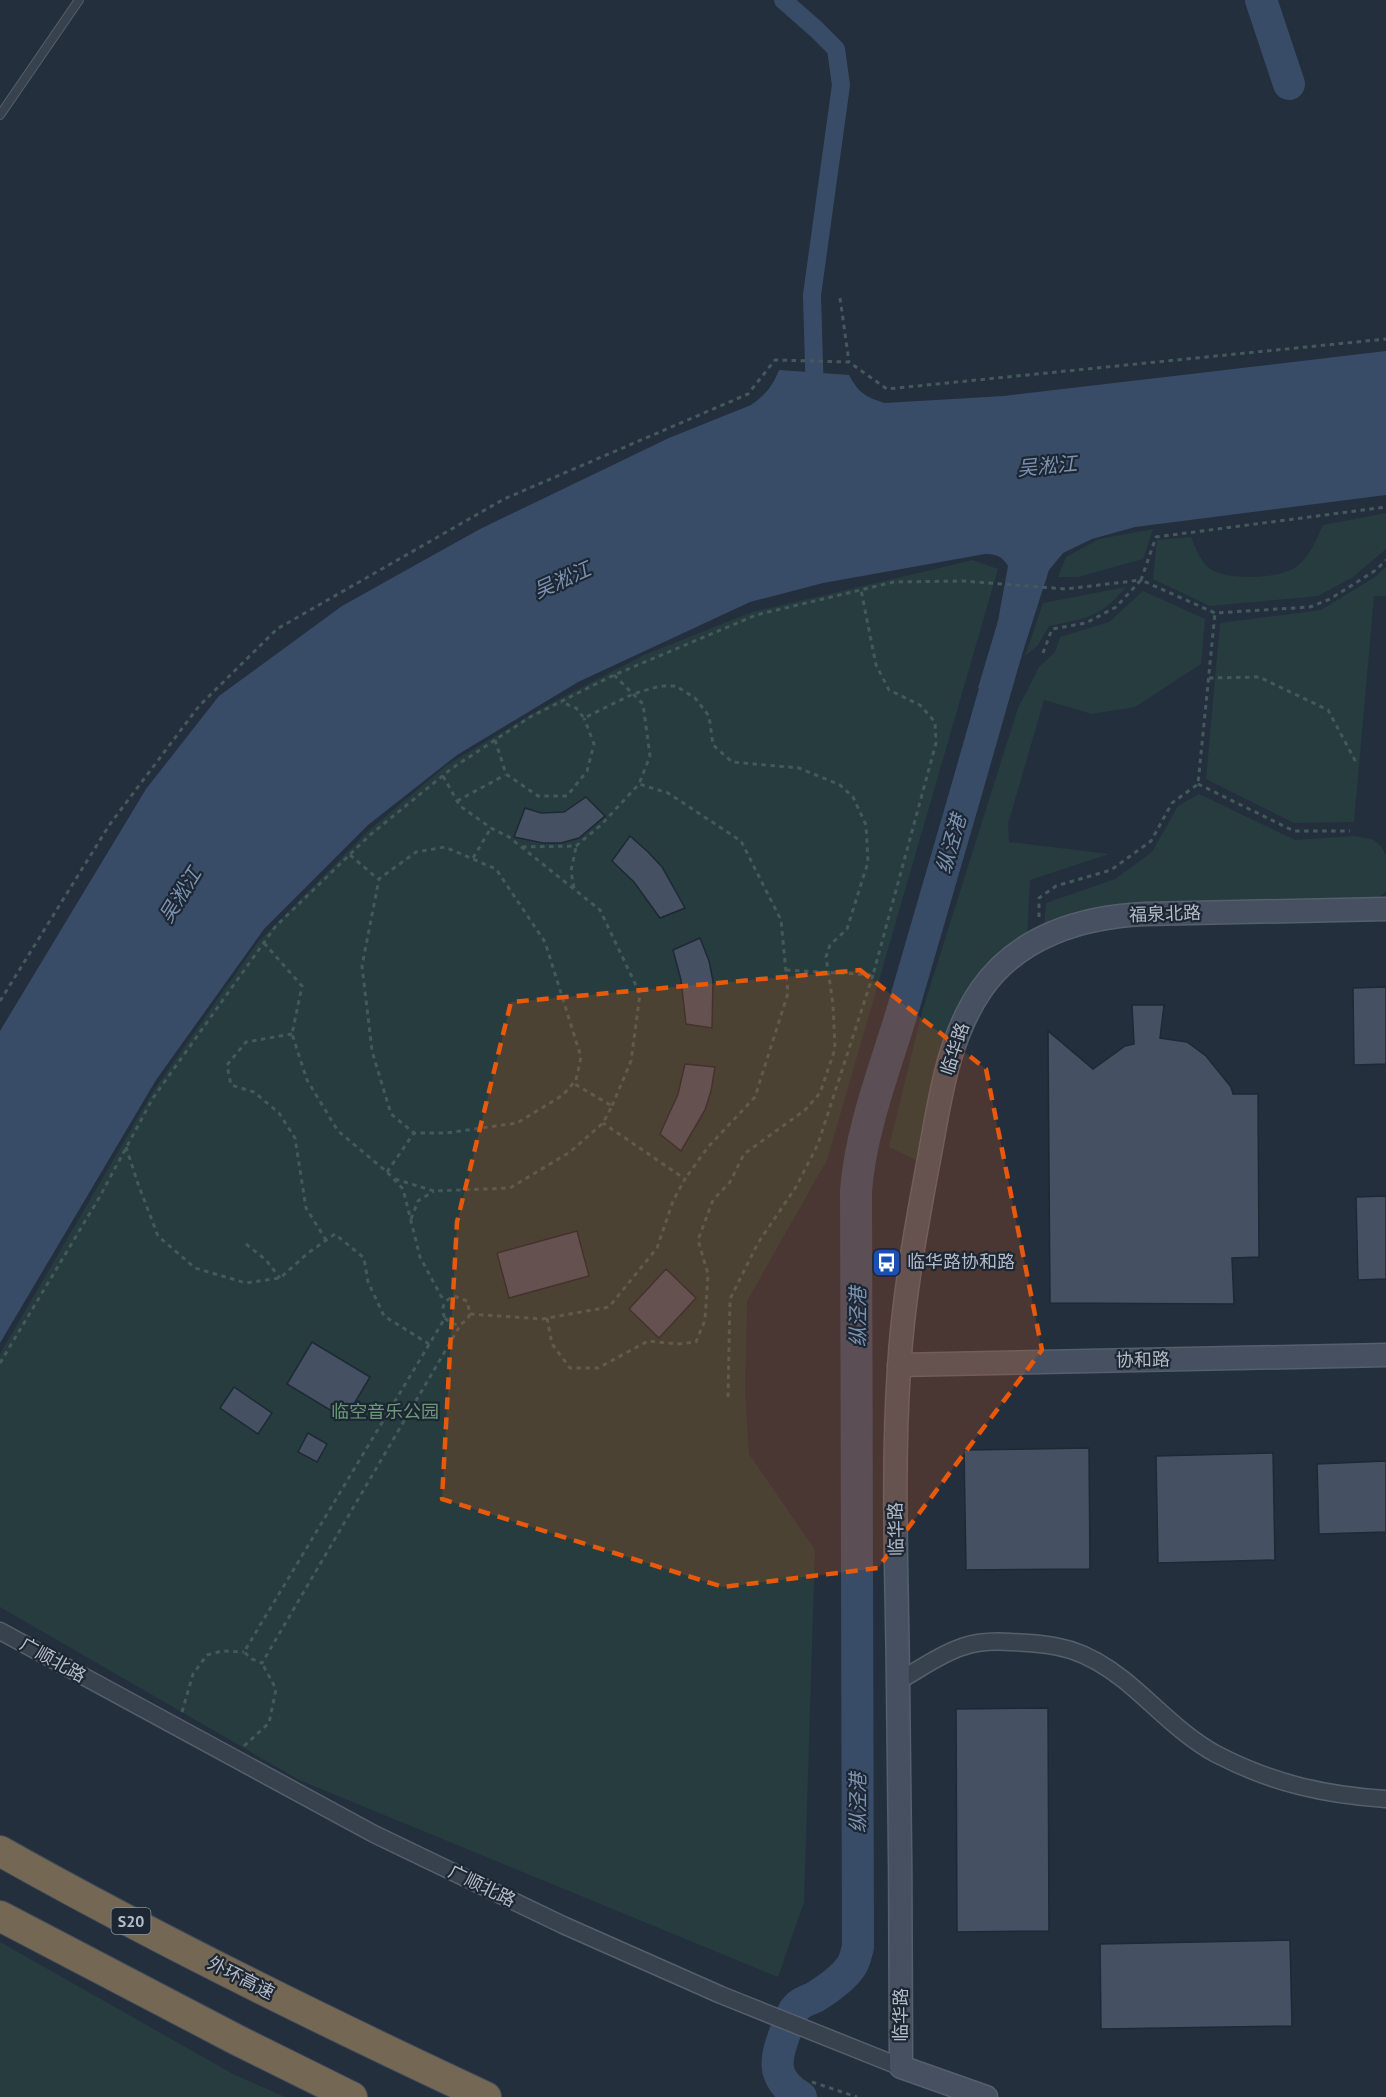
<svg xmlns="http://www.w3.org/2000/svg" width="1386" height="2097" font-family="'PT Sans','Noto Sans SC',sans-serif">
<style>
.green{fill:#263c3f}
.water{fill:#394c67}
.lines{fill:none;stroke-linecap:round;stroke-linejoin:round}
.canal{stroke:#394c67;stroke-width:18}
.river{stroke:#394c67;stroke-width:32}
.building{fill:#455162;stroke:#1f2835;stroke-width:1.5}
.lane-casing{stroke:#565f6c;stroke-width:10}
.street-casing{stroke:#565f6c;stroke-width:19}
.secondary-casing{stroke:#565f6c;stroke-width:25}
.highway-casing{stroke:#434c59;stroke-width:32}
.path{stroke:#44595c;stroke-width:3;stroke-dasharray:4.5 4.5;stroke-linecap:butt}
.lane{stroke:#38414e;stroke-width:8}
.street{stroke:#38414e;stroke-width:16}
.secondary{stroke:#465061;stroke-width:22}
.highway{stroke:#746855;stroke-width:30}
.marked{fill:#e8590c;fill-opacity:0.2;stroke:#e8590c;stroke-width:4.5;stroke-dasharray:12 8;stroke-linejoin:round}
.labels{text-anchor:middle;stroke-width:4.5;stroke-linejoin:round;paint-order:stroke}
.shield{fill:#1d2633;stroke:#878f9c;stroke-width:1.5}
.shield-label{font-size:16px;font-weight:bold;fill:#b4bcc9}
.street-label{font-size:18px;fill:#b4bcc9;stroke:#1d2633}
.poi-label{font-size:18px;fill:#b4bcc9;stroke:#1d2633;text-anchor:start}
.park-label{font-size:18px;fill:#6b9a76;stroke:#1d2633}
.water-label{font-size:20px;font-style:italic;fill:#7c92b1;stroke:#1d2633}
</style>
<rect width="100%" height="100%" fill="#242f3e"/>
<g class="green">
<path d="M1386,513V549L1353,577L1318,596L1210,606L1153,579L1157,540L1191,537C1196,549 1202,566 1214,571C1232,580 1279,579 1296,567C1310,557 1316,540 1323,525Z"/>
<polygon points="1153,529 1143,559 1078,577 1058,577 1066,557 1099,539"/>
<polygon points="973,560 998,569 827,1160 747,1301 745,1393 749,1454 815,1550 804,1902 778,1977 299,1780 0,1607 0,1354 154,1090 258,942 367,832 447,765 542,708 644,655 752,612"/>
<polygon points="1386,567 1386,596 1374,596 1354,822 1294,823 1206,779 1220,623 1321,610 1375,577"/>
<path d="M1126,587C1101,617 1085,619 1049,626L1038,645L1025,656L1043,603Z"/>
<polygon points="1143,591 1205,619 1201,664 1135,707 1092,714 1044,700 1008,824 1009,842 1109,854 1030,880 1027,938 984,970 922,1163 889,1147 922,1012 1018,708 1039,667 1055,652 1060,637 1109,622"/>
<polygon points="1199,794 1295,840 1354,836 1372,839 1381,846 1386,855 1386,892 1376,899 1044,927 1046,903 1115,879 1152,852 1178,806"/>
<polygon points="0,1942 233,2074 285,2097 0,2097"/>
</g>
<path class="water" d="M1386,351V495L1135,527L1092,539L1063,553L1049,570L1008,698L978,688L998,621L1008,566C1002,556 996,554 985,554L823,583L750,602L578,682L457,755L368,825L264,929L156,1080L0,1343V1031L146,789L219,696L342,606L480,529L669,438L751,405C765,395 773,386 779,370L849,375C859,393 865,397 885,403L1004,396Z"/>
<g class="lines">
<polyline class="canal" points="783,0 817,30 836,49 841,85 812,295 815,399"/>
<g class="river">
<polyline points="1261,0 1289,84"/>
<path d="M801,2097C770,2078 775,2059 786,2030C789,2023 791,2014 795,2009C800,2002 807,2001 815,1997C826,1990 842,1979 850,1968C855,1962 856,1954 858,1947L856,1191C861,1126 887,1064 905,1002C939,885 973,769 1006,652"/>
</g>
</g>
<g class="building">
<polygon points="586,797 605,816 579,838 561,843 543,843 514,837 525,808 541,813 564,812"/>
<polygon points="630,836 648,852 662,867 685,908 660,918 634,882 612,861"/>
<polygon points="700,938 709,961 713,981 712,1028 686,1024 681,980 673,950"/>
<polygon points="1386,987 1386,1064 1354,1065 1353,988"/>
<polygon points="1132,1005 1164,1005 1160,1038 1187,1042 1206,1056 1231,1087 1233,1094 1258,1094 1259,1257 1232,1258 1234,1304 1050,1303 1048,1031 1093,1069 1125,1046 1134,1044"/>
<polygon points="685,1064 715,1067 711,1091 705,1110 681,1151 660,1134 678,1094"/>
<polygon points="1386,1196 1386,1279 1358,1280 1356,1197"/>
<polygon points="577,1231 589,1276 509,1298 497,1253"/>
<polygon points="666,1269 696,1298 659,1338 629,1309"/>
<polygon points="312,1342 370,1377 345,1419 287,1384"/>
<polygon points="234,1387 272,1413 258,1434 220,1408"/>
<polygon points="308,1433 327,1444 317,1462 298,1452"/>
<polygon points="1089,1448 1090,1569 966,1570 964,1450"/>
<polygon points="1273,1453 1275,1560 1158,1563 1156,1456"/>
<polygon points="1386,1461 1386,1532 1319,1534 1317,1464"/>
<polygon points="1048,1708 1049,1931 957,1932 956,1709"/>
<polygon points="1290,1940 1292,2026 1101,2029 1100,1944"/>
</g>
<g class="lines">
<defs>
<polyline id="lane" points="0,115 79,0"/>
<g id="street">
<polyline points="0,1631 374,1834 563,1925 721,1995 901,2067"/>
<path d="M898,1681C919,1670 940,1654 962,1647C978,1641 995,1641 1011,1642C1059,1643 1086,1650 1124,1680C1155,1705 1181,1735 1216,1754C1272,1783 1324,1795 1386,1799"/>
</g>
<g id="secondary">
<polyline points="899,1365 1386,1355"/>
<path d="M986,2097L901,2067C901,1939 900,1810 898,1682C897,1578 892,1473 899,1369C903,1299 916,1228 929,1159C940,1100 947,1040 981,990C1018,936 1082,917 1144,914L1386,909"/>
</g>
<g id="highway">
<path d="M0,1851C158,1940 321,2020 486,2097"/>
<polyline points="0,1916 237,2040 352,2097"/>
</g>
</defs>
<use href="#lane" class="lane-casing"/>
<use href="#street" class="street-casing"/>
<use href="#secondary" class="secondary-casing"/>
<use href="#highway" class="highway-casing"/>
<g class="path">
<polyline points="840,298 849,362"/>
<polyline points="1043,653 1052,629 1086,623 1116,607 1141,580 1215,613 1310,607 1330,599 1376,570 1386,560"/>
<polyline points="614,675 643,704 650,756 639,784"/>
<polyline points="1209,678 1259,677 1328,710 1357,764"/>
<polyline points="495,740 506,774 538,796 567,796 587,771 594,744 584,718"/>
<polyline points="443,776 460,806 491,828 509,837 600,910 640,994 631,1061 612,1106"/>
<polyline points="1198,784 1294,831 1350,831"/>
<polyline points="457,801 505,775"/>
<polyline points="522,847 576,846 601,825 639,784 668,793 741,841 781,920 788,993 755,1097 708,1147 685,1179"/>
<polyline points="350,855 378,879"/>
<polyline points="473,858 491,828"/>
<polyline points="574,888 571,871 576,847"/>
<polyline points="1039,917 1039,898 1056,886 1111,870 1151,841 1172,803 1198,784 1215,613"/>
<polyline points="264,943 302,986 292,1034 307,1080 338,1131 387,1172 403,1189 420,1257 441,1296 446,1301"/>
<polyline points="786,970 873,975 936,743 935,722 920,705 889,690 876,665 861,590"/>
<polyline points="0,1001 110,824 199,706 277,629 504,499 748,394 775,360 849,362 887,389 1386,339"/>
<polyline points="292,1034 246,1042 227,1065 231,1085 254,1092 279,1113 295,1138 306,1208 326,1240"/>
<polyline points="126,1147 137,1181 158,1236 195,1268 246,1283 280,1278 308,1253 335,1234 364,1258 368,1282 384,1316 429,1344"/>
<polyline points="387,1172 414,1133 446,1133 517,1123 563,1095 576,1080 581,1057 545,942 496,869 445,847 416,852 379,879 362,966 372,1051 391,1114 414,1133"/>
<polyline points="395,1179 434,1191 510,1188 570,1152 603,1123 612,1106 573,1083"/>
<polyline points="411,1219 418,1201 434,1191"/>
<polyline points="246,1244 266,1260 280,1278"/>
<polyline points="470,1314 542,1319 609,1307 657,1248 673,1201 685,1179 603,1123"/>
<path d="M445,1318C454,1328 465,1326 470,1314L467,1301L454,1296C444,1300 440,1308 445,1318L244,1652L252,1659L262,1663L461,1324"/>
<polyline points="547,1318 552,1344 570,1368 598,1368 648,1341 677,1344 696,1342 705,1320 708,1274 698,1240 713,1200 730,1182 744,1154 805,1110 820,1093 835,1049 833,1004 826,957 830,945 847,929 868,862 866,825 853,797 840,785 799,768 732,762 713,745 709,716 695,698 676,686 660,686 633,694 584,718 576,708 561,702"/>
<polyline points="0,1363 99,1198 153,1098 275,927 370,835 451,769 530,717 614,675 756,615 894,582 963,581 1066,589 1141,580 1156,537 1386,507"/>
<polyline points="728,1397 730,1299 758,1243 796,1187 818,1144 873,975"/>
<polyline points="182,1712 193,1674 207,1655 222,1651 244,1652"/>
<polyline points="244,1746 269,1723 276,1689 262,1663"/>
<polyline points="812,2082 857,2097"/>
</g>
<use href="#lane" class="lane"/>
<use href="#street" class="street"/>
<use href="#secondary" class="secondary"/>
<use href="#highway" class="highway"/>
</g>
<path class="marked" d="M860,970L986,1069L1042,1350L878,1568L723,1587L442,1499L457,1222L511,1002Z"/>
<defs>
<symbol id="bus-square" viewBox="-11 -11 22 22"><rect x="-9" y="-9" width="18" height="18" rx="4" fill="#1a4fb4" stroke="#1d2633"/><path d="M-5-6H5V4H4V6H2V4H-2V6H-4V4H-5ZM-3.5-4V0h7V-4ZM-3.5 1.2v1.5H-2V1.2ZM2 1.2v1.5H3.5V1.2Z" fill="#fff"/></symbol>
</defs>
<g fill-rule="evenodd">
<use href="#bus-square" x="870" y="1246" width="33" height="33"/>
</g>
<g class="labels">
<rect class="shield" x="111.5" y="1908" width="39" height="26" rx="4.5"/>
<g class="shield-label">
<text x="131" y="1927">S20</text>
</g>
<g class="street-label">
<text transform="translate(1165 914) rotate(-2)" y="6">福泉北路</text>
<text transform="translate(955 1049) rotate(-72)" y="6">临华路</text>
<text transform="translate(1143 1360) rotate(-1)" y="6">协和路</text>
<text transform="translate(896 1529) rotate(-91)" y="6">临华路</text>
<text transform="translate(53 1660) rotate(29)" y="6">广顺北路</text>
<text transform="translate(482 1886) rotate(26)" y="6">广顺北路</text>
<text transform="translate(241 1978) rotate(27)" y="6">外环高速</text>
<text transform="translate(901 2015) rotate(-90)" y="6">临华路</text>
</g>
<g class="poi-label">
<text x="907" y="1268">临华路协和路</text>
</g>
<g class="park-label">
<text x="385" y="1418">临空音乐公园</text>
</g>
<g class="water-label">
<text transform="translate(1047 466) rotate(-5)" y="7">吴淞江</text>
<text transform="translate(562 580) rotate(-24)" y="7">吴淞江</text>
<text transform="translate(951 844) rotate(-74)" y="7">纵泾港</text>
<text transform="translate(180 895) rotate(-58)" y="7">吴淞江</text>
<text transform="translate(858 1317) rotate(-90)" y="7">纵泾港</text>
<text transform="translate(858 1803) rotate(-90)" y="7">纵泾港</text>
</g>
</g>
</svg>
